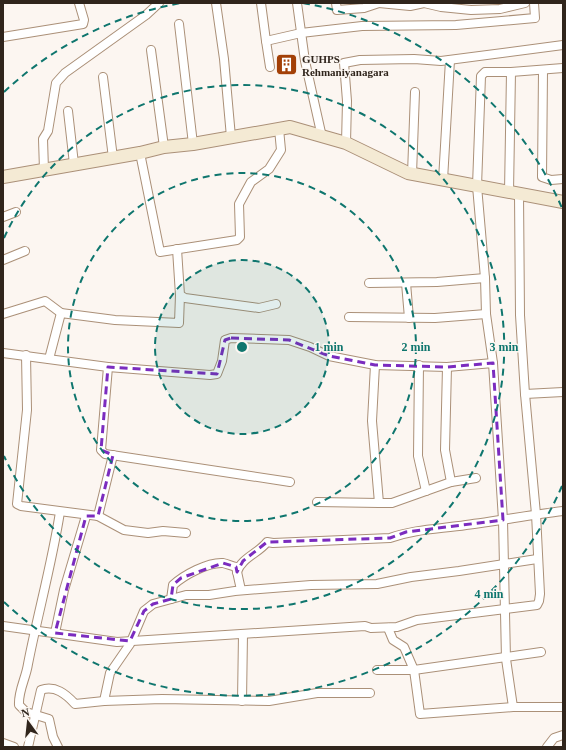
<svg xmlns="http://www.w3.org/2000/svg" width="566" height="750" font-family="Georgia,serif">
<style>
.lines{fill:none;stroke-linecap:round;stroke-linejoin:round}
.street-casing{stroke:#ab9078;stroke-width:10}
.secondary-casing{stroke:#ab9078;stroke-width:14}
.street{stroke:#fff;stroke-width:8}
.secondary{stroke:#f4ead4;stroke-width:12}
.marked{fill:none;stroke:#7b2cbf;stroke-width:3;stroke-dasharray:8 5;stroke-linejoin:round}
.ring{fill:none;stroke:#0f766e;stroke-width:2;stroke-dasharray:7 5}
.labels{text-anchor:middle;stroke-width:3;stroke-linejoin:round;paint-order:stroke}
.poi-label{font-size:11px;font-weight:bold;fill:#30251c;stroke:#fcf6f1;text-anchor:start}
.centre{fill:#0f766e;stroke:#fcf6f1;stroke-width:2}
.ring-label{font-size:12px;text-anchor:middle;font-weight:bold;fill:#0f766e;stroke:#fcf6f1;stroke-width:3;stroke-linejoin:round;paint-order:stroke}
</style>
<rect width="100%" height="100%" fill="#fcf6f1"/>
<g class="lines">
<defs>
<g id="street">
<polyline points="216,3 224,59 231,137"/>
<polyline points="261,3 266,41 301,33 362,26 456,25 535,18 534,3"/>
<polyline points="297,3 305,61 322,137"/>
<polyline points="336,3 337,10 364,8 379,3"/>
<polyline points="379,3 410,6 424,3 441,7 471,10 500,9 525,3"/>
<polyline points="179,24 193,144"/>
<polyline points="3,37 83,24 84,20 79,3"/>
<polyline points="266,41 270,67"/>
<polyline points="151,50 164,147"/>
<polyline points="543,71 542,177 551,180 563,179"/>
<polyline points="103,77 113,158"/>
<polyline points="68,111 74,164"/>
<polyline points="346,143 347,101 344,63 360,60 414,59 441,61 563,45"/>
<polyline points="140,153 160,252 237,240 240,237 239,204 251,182 269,169 281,150 279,129"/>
<polyline points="44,170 43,139 48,131 56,83 65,73 146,15 159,3"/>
<polyline points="412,174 415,92"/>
<polyline points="443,180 450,60"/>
<polyline points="509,192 511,72 563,68"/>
<polyline points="3,217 16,212"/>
<polyline points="177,249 180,295 185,298 259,308 276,304"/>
<polyline points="3,260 25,251"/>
<polyline points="369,283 437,282 485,278"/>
<polyline points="406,283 409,318"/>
<polyline points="3,314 45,301 61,313"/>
<polyline points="349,317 435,318 486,314"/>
<polyline points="3,353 108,367 101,450 105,454 290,482"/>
<polyline points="26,355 27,410 17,504 21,506 98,516 113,455"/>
<polyline points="49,359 61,313 115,320 179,323 180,295"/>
<polyline points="493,363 486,314 485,278 477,186 481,76 485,72 511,72"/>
<polyline points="419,365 418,456 426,491"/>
<polyline points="108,367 210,375 217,374 222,361 225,340 231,338 289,340 310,347 329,356 375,365 447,367 493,363 503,520 506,659 513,707 563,707"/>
<polyline points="447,367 445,450 451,482"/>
<polyline points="525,394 563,392"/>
<polyline points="317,502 379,503 372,421 375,365"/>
<polyline points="379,503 392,503 451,482 476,478"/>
<polyline points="98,516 124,530 148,533 163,531 186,533"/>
<path d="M237,572C241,558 259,553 267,542L273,543L390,538C415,529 440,529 466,525C498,521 530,515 563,511"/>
<path d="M171,599L173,585C184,575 208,562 223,563C227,564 232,566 236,567L241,590"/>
<polyline points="3,626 117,642 365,626 371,628 397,627 417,620 537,605 539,601 540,594 536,514 525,394 520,315 519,194"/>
<polyline points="388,628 393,640 404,647 414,670 541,652"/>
<polyline points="55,633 64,590 86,516"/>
<polyline points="377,670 414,670 420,714 513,707"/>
<polyline points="104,701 110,673 130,644 144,611 153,604 186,595 209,595 235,591 311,585 377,584 411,577 459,571 537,559"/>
<polyline points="242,701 243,634"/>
<polyline points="3,743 14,747"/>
<path d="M28,747L41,690C55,685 66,694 75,704L104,701L162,699L269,701L317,693H370"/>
<path d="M58,747L53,737L49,719L26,712L19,705C18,691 26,678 28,664C38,613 52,563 60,512"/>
<polyline points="547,747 554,738 563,735"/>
</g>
<polyline id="secondary" points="3,177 140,153 164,147 193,144 290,127 346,143 408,173 563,202"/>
</defs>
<use href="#street" class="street-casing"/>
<use href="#secondary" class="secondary-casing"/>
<use href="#street" class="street"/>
<use href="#secondary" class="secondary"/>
</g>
<path class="marked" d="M231,338L289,340L329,356L375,365L447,367L493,363L503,520L406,532L390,538L267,542L243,561L237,572L236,567L223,563L181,578L173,585L171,599L153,604L144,611L130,641L55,633L86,516H98L113,455L101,450L108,367L217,374L225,340Z"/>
<circle cx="242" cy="347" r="87" fill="#0f766e" fill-opacity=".12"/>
<g class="ring">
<circle cx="242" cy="347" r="87"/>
<circle cx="242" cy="347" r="174"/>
<path d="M4 238A262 262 0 1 1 4 456"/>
<path d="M562 486A349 349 0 0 1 4 602M4 92A349 349 0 0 1 181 3M303 3A349 349 0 0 1 562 208"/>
</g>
<defs>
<symbol id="building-square" viewBox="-11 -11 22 22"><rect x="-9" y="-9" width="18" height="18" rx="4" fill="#a34007" stroke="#fcf6f1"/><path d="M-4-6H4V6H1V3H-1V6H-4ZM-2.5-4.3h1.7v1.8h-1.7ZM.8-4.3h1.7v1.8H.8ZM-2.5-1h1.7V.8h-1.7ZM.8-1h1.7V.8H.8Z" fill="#fff"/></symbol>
</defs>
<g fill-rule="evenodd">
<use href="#building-square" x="274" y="52" width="25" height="25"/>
</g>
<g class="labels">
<g class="poi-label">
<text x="302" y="63">GUHPS<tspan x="302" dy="13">Rehmaniyanagara</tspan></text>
</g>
</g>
<circle cx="242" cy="347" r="6" class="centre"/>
<g class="ring-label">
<text x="329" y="351">1 min</text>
<text x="416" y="351">2 min</text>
<text x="504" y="351">3 min</text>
<text x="489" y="598">4 min</text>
</g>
<rect width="566" height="750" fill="none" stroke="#30251c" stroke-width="8"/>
<g transform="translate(28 722) rotate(345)" stroke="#fcf6f1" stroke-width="3" paint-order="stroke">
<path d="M0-3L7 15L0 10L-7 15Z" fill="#30251c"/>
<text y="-6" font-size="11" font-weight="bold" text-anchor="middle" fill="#30251c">N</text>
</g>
</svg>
